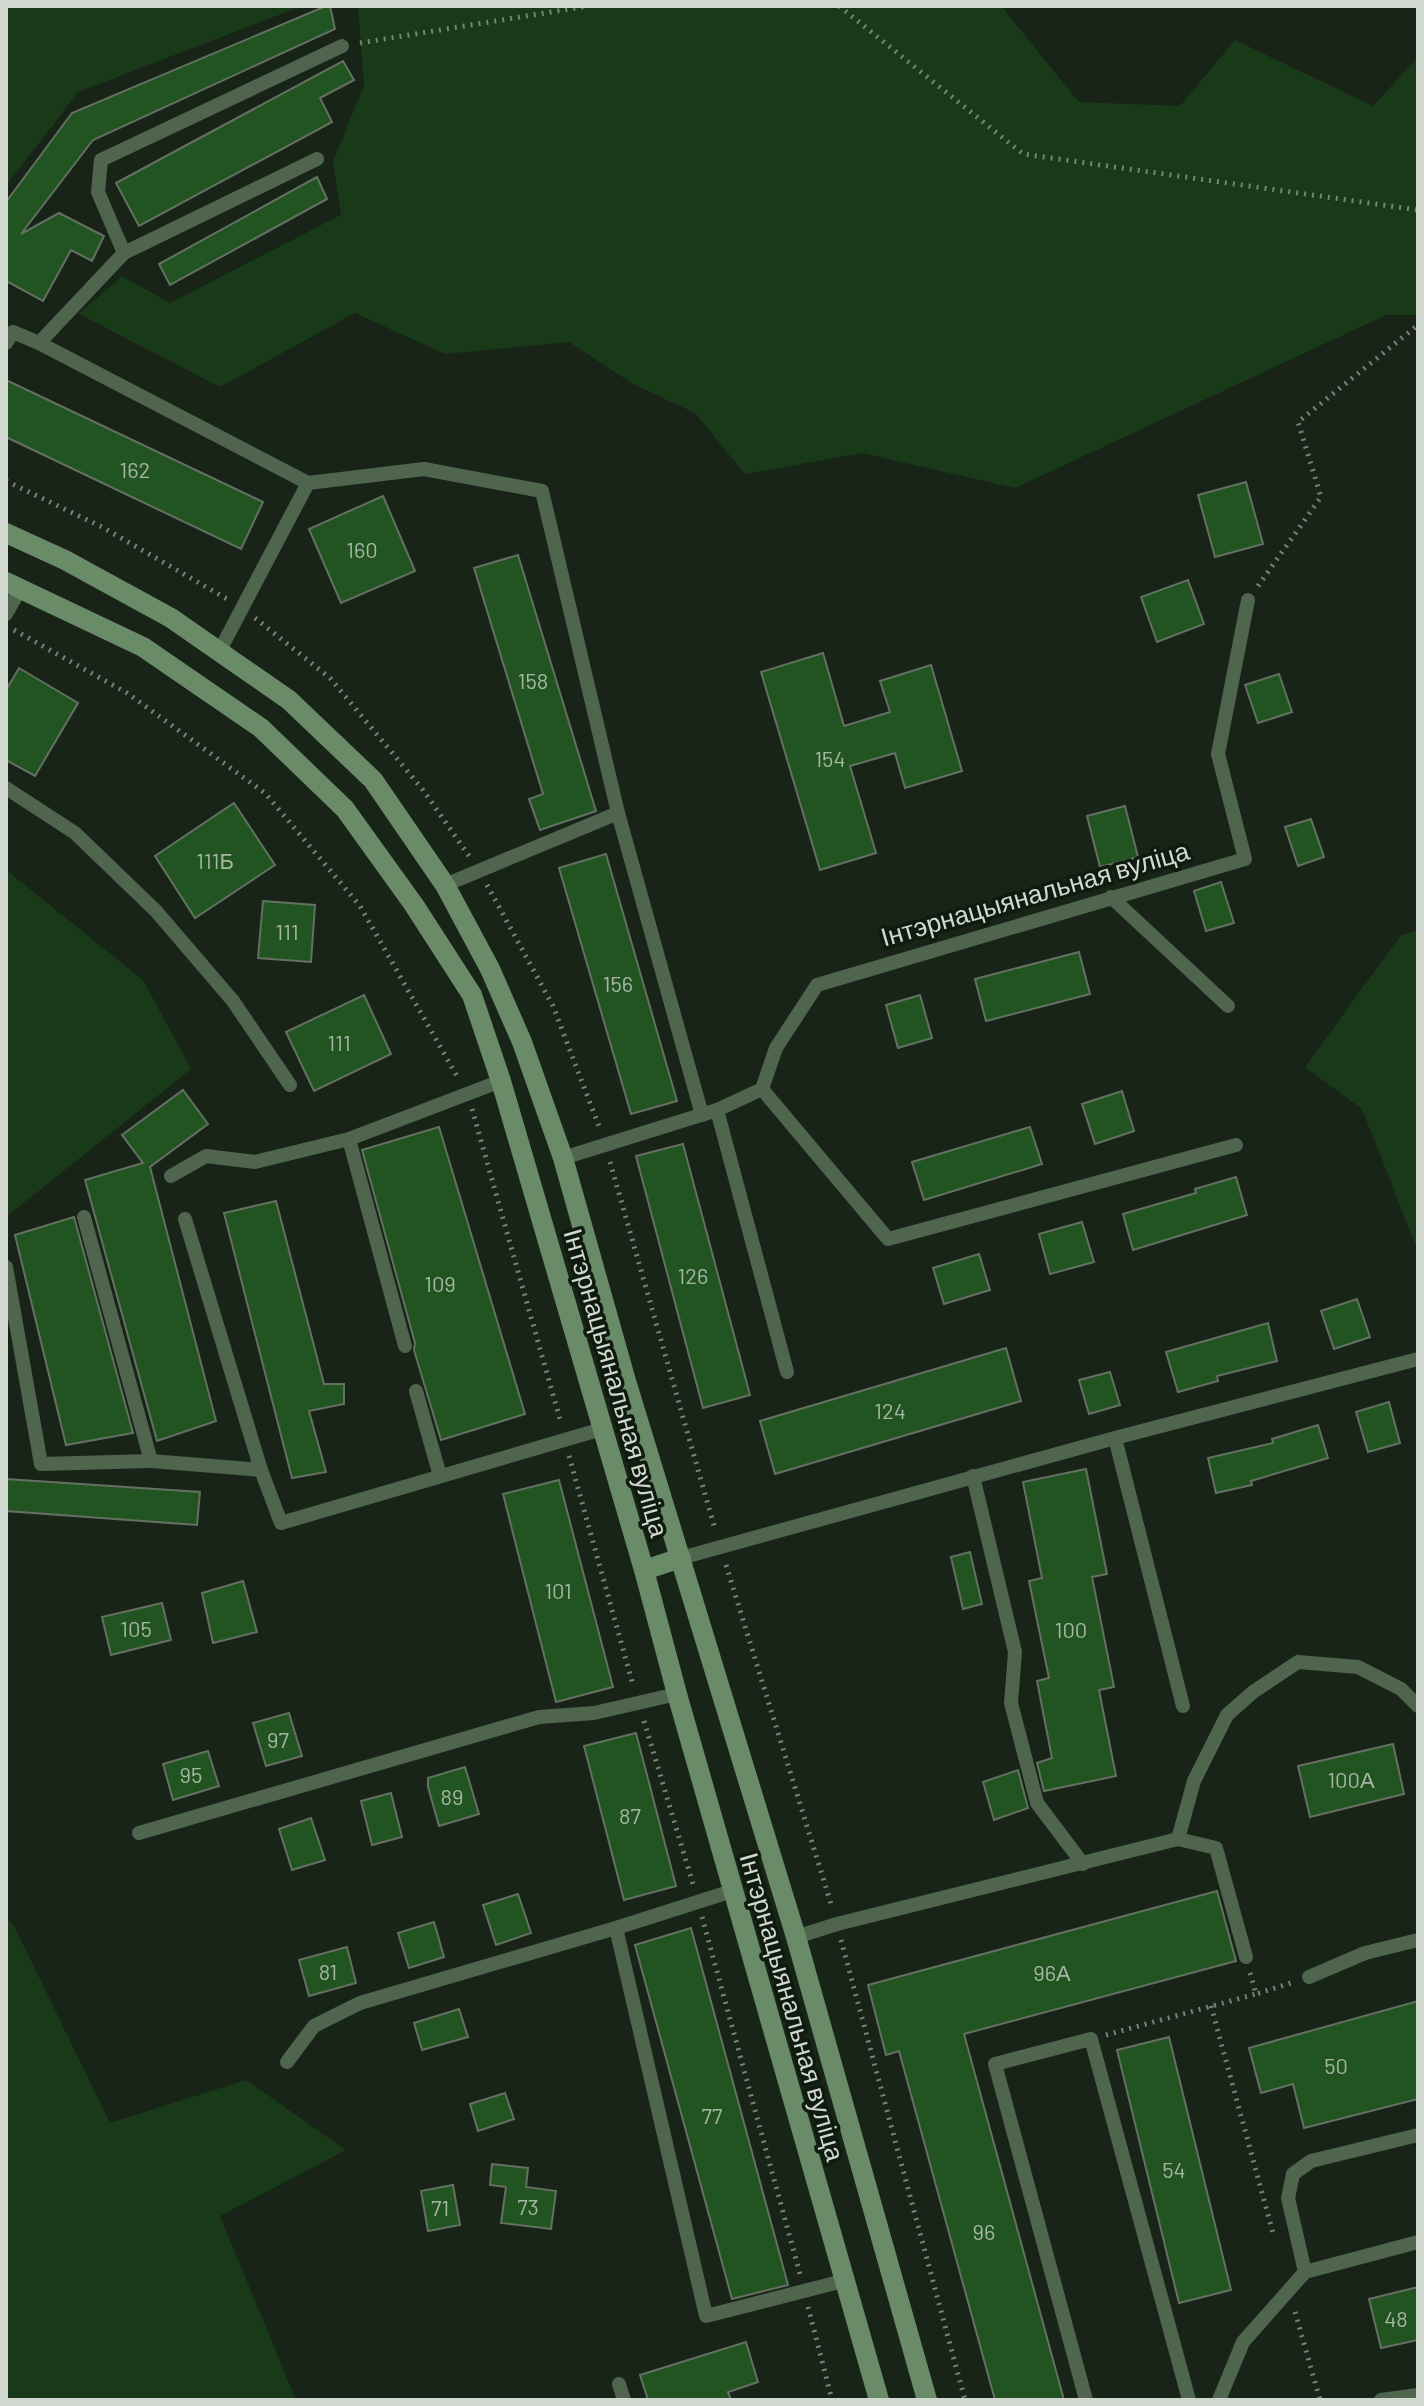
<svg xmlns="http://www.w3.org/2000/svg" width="1424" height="2406" font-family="Barlow,sans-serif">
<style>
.green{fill:#193a18}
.building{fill:#225421;stroke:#637062;stroke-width:2}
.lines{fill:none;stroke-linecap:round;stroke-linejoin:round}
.path{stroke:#798278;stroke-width:5;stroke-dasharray:2 6;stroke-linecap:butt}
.lane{stroke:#4f654e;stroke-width:14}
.secondary{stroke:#698b67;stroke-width:20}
.labels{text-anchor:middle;stroke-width:7;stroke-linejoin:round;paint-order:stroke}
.number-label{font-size:22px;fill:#a5b7a4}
.street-label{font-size:26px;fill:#d1d8d0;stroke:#101b0f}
</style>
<rect width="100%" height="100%" fill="#192418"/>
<g class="green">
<polygon points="6,6 302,6 78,92 6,186"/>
<polygon points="358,6 1001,6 1079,102 1180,106 1235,40 1373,106 1418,57 1418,315 1386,315 1015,488 862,453 745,474 695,413 633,384 569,342 445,354 355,313 220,387 79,314 122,276 170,303 341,215 333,162 364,85"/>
<polygon points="6,870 143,980 191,1069 6,1217"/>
<polygon points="1418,931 1418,1251 1362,1109 1305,1067 1401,935"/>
<polygon points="6,1916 15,1928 110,2123 246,2080 346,2150 220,2216 296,2400 6,2400"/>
</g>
<g class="building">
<polygon points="326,6 330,6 335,29 93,140 21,234 59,213 104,236 92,261 71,250 43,301 6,281 6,202 72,113"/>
<polygon points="343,61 354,80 320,98 332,122 139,226 116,183"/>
<polygon points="317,177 327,199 170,285 159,264"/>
<polygon points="6,380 263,502 241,549 6,437"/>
<polygon points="1246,482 1263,544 1215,557 1198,495"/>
<polygon points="383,496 415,571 341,603 309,529"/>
<polygon points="518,555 596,811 540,830 529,799 543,794 474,568"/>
<polygon points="1188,580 1204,624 1157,642 1141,597"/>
<polygon points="823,653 844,726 890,712 880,681 931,665 962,771 905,788 895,753 850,766 876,853 820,870 761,672"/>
<polygon points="19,668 78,703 35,776 6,760 6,690"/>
<polygon points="1279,674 1292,712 1258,723 1245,685"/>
<polygon points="234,803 275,865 195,918 155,856"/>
<polygon points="1125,806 1138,857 1100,867 1087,816"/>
<polygon points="1311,819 1324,857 1298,866 1285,827"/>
<polygon points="606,854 677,1101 631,1114 559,868"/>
<polygon points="1221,882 1234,923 1206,931 1194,891"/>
<polygon points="263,901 315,905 311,962 258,958"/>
<polygon points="1079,952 1090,994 986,1021 975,979"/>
<polygon points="364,995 391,1054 314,1091 286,1032"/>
<polygon points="920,995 932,1038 898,1048 886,1005"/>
<polygon points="183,1090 208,1124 150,1167 216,1421 157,1441 85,1180 143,1163 122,1135"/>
<polygon points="1122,1091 1134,1131 1095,1144 1082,1104"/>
<polygon points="439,1127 525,1414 441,1440 414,1350 415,1343 362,1150"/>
<polygon points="1030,1127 1042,1164 924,1200 912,1162"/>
<polygon points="683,1144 750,1395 703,1408 636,1156"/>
<polygon points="1236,1177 1247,1215 1133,1250 1123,1214 1196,1193 1195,1189"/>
<polygon points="276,1201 324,1384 344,1384 344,1404 309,1411 326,1472 292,1478 224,1213"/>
<polygon points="74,1217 133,1433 66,1445 15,1235"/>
<polygon points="1082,1222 1094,1262 1050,1274 1039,1234"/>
<polygon points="979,1254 990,1290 944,1304 933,1268"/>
<polygon points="1357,1299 1370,1337 1334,1349 1321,1311"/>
<polygon points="1268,1323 1277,1361 1217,1376 1218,1381 1178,1392 1166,1352"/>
<polygon points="1006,1348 1021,1401 775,1474 760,1421"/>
<polygon points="1110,1372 1120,1405 1089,1414 1079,1380"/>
<polygon points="1389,1402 1400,1443 1368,1452 1356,1412"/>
<polygon points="1318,1425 1328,1458 1251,1481 1252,1485 1216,1493 1208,1458 1273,1443 1272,1439"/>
<polygon points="1086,1469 1107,1574 1092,1577 1114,1687 1099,1690 1116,1776 1044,1791 1037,1763 1052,1758 1037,1681 1049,1678 1029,1581 1042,1578 1023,1482"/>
<polygon points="6,1479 200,1492 197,1525 6,1511"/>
<polygon points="559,1480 613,1687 556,1702 503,1494"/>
<polygon points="970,1552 982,1604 963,1609 951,1557"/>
<polygon points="243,1581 257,1632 213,1643 202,1593"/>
<polygon points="162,1603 171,1640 111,1655 102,1617"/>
<polygon points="289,1713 302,1756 266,1766 253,1723"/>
<polygon points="636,1733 676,1886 624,1900 584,1746"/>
<polygon points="1393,1744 1404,1794 1310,1817 1298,1766"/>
<polygon points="208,1751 219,1786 173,1800 163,1764"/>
<polygon points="465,1767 479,1814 439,1826 428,1787 428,1778"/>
<polygon points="1018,1770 1028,1808 994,1820 983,1782"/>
<polygon points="391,1793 402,1837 372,1845 361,1801"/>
<polygon points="311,1818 325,1860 292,1870 279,1829"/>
<polygon points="1217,1891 1236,1961 964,2034 1064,2400 995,2400 899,2051 886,2055 868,1985"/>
<polygon points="518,1894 531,1933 496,1945 483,1905"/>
<polygon points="434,1922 444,1957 409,1968 398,1933"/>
<polygon points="691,1928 788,2285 732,2299 635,1945"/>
<polygon points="347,1947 356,1983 309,1996 299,1960"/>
<polygon points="1418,2001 1418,2099 1304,2128 1293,2084 1261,2093 1249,2048"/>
<polygon points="459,2009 468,2037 422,2050 414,2023"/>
<polygon points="1169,2037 1231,2290 1179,2303 1117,2050"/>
<polygon points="505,2093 514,2119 478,2131 470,2104"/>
<polygon points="492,2164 528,2168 526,2187 556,2191 551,2229 501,2223 506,2187 490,2185"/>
<polygon points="453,2185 460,2225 428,2231 421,2191"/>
<polygon points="1418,2287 1418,2340 1381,2348 1369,2299"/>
<polygon points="746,2342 758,2382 728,2392 731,2400 648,2400 640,2375"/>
</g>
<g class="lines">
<g class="path">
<polyline points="839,6 1023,154 1418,210"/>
<polyline points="360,43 588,6"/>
<polyline points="6,481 102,527 227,599"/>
<polyline points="1258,586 1321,497 1298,422 1418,325"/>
<polyline points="255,618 330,678 423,790 469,856"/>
<polyline points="14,630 127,693 265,793 360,906 458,1078"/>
<polyline points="487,885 553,1006 600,1129"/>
<polyline points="472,1109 561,1423"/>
<polyline points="610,1162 715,1529"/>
<polyline points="569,1456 633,1685"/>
<polyline points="726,1565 832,1907"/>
<polyline points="644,1721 693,1884"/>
<polyline points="702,1917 800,2274"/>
<polyline points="841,1940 965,2400"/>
<polyline points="1250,1973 1256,1994 1294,1982"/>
<polyline points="1211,2006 1273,2233"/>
<polyline points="1106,2035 1256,1994"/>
<polyline points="808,2307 832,2400"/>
<polyline points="1295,2312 1320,2400"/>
</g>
<g class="lane">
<polyline points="124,253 98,192 101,160 342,46"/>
<polyline points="6,343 13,332 39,343 124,253 317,159"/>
<polyline points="39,343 308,483 424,469 542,491 618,813 702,1115"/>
<polyline points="6,614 20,589"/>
<polyline points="219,652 308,483"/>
<polyline points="6,788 75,833 156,911 233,1001 290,1085"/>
<polyline points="445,885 618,813"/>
<polyline points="1111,897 1228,1006"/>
<polyline points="717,1110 787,1372"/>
<polyline points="349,1139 405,1346"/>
<polyline points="1236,1145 888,1239 762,1089 776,1048 817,985 1245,859 1218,754 1248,600"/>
<polyline points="563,1158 717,1110 762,1089"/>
<polyline points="171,1176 206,1156 255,1162 349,1139 501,1081"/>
<polyline points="84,1217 151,1461 261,1470 281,1523 602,1429"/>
<polyline points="185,1219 261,1470"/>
<polyline points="6,1267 41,1464 151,1461"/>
<polyline points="416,1391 440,1476"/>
<polyline points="1115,1438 1183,1706"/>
<polyline points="973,1476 1015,1652 1011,1703 1037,1803 1083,1864"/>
<polyline points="681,1558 1115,1438 1418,1359"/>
<polyline points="139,1833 539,1717 594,1713 677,1694"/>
<polyline points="1178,1839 1216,1848 1246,1957"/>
<polyline points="616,1928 706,2316 843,2281"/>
<polyline points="796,1937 837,1924 1178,1839 1194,1781 1227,1715 1253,1692 1298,1662 1358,1667 1401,1689 1418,1706"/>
<polyline points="1309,1977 1365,1953 1418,1940"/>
<polyline points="287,2062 314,2026 360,2003 616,1928 732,1891"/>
<polyline points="1305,2272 1288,2198 1293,2174 1311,2161 1418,2135"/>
<polyline points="619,2384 624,2400"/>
<polyline points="1086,2400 995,2064 1091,2039 1189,2400"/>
<polyline points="1219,2400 1243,2342 1305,2272 1418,2242"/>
<polyline points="1381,2400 1418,2395"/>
</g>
<g class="secondary">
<polyline points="6,533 65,560 171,618 289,700 373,780 445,885 490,969 522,1042 563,1158 626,1381 796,1937 927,2400"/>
<polyline points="6,582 143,647 261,728 345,809 414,905 472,995 501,1081 644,1570 677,1694 879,2400"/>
<polyline points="644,1570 681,1558"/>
</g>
</g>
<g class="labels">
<g class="number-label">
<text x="135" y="478">162</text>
<text x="362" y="558">160</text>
<text x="533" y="689">158</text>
<text x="830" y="767">154</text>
<text x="215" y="869">111Б</text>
<text x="287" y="940">111</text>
<text x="618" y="992">156</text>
<text x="339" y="1051">111</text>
<text x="693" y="1284">126</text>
<text x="440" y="1292">109</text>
<text x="890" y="1419">124</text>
<text x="558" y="1599">101</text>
<text x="136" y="1637">105</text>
<text x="1071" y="1638">100</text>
<text x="278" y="1748">97</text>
<text x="191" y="1783">95</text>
<text x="1351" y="1788">100А</text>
<text x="452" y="1805">89</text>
<text x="630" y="1824">87</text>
<text x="328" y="1980">81</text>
<text x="1052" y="1981">96А</text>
<text x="1336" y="2074">50</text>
<text x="712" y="2124">77</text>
<text x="1174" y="2178">54</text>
<text x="528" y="2215">73</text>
<text x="440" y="2216">71</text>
<text x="984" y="2240">96</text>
<text x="1396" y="2327">48</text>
</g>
<g class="street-label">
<text transform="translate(1035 894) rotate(-16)" y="9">Інтэрнацыянальная вуліца</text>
<text transform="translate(616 1383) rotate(74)" y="9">Інтэрнацыянальная вуліца</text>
<text transform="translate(792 2007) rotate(74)" y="9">Інтэрнацыянальная вуліца</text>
</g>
</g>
<rect width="1424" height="2406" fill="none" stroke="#d1d8d0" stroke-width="16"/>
</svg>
